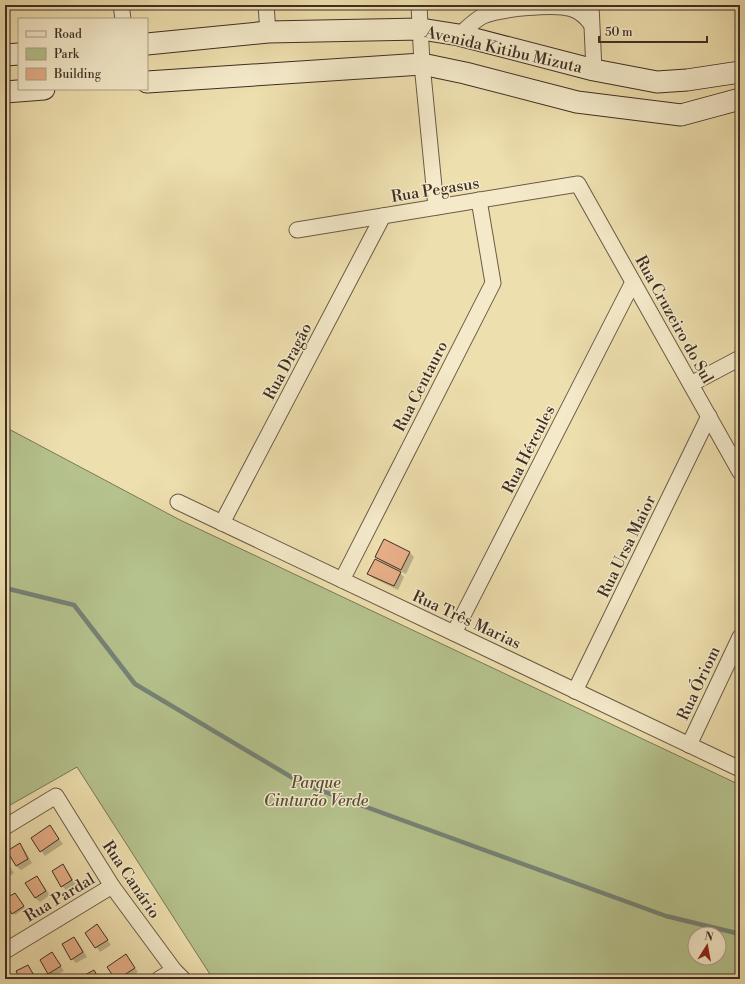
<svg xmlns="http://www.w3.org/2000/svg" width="745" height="984" font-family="'Libre Bodoni',serif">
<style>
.green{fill:#b5c28d;stroke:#7a7858;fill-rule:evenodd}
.shadow{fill:#0003}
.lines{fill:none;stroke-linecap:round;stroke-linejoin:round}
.stream{stroke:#758376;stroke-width:4.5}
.building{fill:#e7af88;stroke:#3f2e24}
.lane-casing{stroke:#6b5a46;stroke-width:10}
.street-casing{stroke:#6b5a46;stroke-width:17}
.secondary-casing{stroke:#3f2e24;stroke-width:23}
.lane{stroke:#f4eaca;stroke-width:8}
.street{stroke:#f4eaca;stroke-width:15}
.secondary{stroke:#f4eaca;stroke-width:21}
.labels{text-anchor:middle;stroke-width:3;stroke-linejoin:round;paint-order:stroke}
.street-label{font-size:16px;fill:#3f2e24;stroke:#f4eaca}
.park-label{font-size:16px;font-style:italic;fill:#574c39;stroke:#f4eaca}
</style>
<rect width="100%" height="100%" fill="#eedfae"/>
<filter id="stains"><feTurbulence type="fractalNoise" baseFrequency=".005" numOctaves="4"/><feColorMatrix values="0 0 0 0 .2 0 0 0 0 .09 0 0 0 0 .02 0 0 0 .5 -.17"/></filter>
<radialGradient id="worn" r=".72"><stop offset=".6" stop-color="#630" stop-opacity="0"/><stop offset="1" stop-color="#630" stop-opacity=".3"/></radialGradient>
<path class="green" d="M5,427L180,520L740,785V979H213L77,767L5,808ZM695,934H719V958H695Z"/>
<g class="shadow">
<polygon points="385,540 410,553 414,557 406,574 381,561 377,557"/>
<polygon points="400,573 404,577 398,590 373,578 368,574"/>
<polygon points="50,827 63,844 45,856 32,838"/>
<polygon points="19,845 24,849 32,863 21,870 16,866"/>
<polygon points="5,859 14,873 5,879"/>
<polygon points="63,865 67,870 76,884 66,890 62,886"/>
<polygon points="37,877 50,895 40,902 35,898"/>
<polygon points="15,894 25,908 15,915 5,901"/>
<polygon points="97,926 111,945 100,952 86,933"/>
<polygon points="74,938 78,942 87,957 76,963 72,959"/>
<polygon points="52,954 64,971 53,977 49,973"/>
<polygon points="126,956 138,972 128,979 116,979"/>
</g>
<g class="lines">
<polyline class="stream" points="5,588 74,605 135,684 303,784 666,916 740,934"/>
</g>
<g class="building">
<polygon points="384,539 410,552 401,570 375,557"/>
<polygon points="375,559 401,572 394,586 367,574"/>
<polygon points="50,825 59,839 40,852 31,838"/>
<polygon points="20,843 28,859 16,866 7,851"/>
<polygon points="5,860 10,869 5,872"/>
<polygon points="63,864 72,880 61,887 52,871"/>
<polygon points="37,876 46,891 35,898 25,883"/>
<polygon points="15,893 24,906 12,914 5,903 5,899"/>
<polygon points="97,924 108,940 95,948 85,933"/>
<polygon points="74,937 83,952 71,960 62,944"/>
<polygon points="52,952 61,966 48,974 40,960"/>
<polygon points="126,954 135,968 118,979 115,979 107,967"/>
<polygon points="28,965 36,979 20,979 16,971"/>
<polygon points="94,970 99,979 83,979 81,977"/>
</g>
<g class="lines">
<defs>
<polyline id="lane" points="730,454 740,448"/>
<g id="street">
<polyline points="121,5 123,19"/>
<polyline points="266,5 268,32"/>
<polyline points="419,5 422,64 436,207"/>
<polyline points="591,5 594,70"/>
<path d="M459,35C465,30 476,19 483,16C500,9 555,3 572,9C581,12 586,17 591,24"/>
<polyline points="297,230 578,184 740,472"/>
<polyline points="691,384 740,358"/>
<polyline points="178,502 740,769"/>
<polyline points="222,523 383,216"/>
<polyline points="342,580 493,283 479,200"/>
<polyline points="454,633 633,282"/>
<polyline points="575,691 709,416"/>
<polyline points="689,745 740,637"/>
<polyline points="5,827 56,796 112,886 174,970 183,979"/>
<polyline points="5,951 112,886"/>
<polyline points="159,979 174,970"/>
</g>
<g id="secondary">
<polyline points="147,44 268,32 421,29 459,35 594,70 657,82 687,80 740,72"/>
<polyline points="5,55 19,54"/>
<polyline points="147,82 422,64 465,73 577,102 681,115 740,99"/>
<polyline points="5,92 44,89"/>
</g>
</defs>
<use href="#lane" class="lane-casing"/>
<use href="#street" class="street-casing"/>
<use href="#secondary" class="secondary-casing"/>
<use href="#lane" class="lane"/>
<use href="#street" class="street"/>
<use href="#secondary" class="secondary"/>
</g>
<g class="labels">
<g class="street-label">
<text transform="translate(504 49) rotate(13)" y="6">Avenida Kitibu Mizuta</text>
<text transform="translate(435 189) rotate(-9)" y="6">Rua Pegasus</text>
<text transform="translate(675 319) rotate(61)" y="6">Rua Cruzeiro do Sul</text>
<text transform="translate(287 361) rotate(-62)" y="6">Rua Dragão</text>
<text transform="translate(420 386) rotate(-63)" y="6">Rua Centauro</text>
<text transform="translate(528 449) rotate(-63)" y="6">Rua Hércules</text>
<text transform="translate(626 546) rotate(-64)" y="6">Rua Ursa Maior</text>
<text transform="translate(467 619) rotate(25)" y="6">Rua Três Marias</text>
<text transform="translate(698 683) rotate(-65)" y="6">Rua Óriom</text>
<text transform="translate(132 879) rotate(56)" y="6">Rua Canário</text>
<text transform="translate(59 897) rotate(-31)" y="6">Rua Pardal</text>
</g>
<g class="park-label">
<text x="316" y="788">Parque<tspan x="316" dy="18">Cinturão Verde</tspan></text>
</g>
</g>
<rect width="745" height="984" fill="none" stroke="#eedfae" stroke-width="20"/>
<rect x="6" y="6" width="733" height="972" fill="none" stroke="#3f2e24" stroke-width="2"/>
<rect x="10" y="10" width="725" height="964" fill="none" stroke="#3f2e24"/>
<rect x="18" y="18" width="130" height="72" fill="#f4eaca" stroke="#ac9f88"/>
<rect x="26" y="31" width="20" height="6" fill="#f4eaca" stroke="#ac9f88"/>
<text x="54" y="38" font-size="12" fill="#3f2e24">Road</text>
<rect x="26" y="48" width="20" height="12" fill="#b5c28d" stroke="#ac9f88"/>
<text x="54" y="58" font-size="12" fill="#3f2e24">Park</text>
<rect x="26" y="68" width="20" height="12" fill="#e7af88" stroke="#ac9f88"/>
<text x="54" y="78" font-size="12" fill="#3f2e24">Building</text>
<g transform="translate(707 946) rotate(11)"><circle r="19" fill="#f4eaca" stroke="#ac9f88"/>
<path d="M0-3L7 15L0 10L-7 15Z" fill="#8f2418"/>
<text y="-6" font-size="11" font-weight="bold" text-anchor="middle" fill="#3f2e24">N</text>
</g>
<path d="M599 36v6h108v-6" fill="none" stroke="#3f2e24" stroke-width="2"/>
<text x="605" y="36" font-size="12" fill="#3f2e24" stroke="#f4eaca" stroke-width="3" paint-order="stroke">50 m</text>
<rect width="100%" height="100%" filter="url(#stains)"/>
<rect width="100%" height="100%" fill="url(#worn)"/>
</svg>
